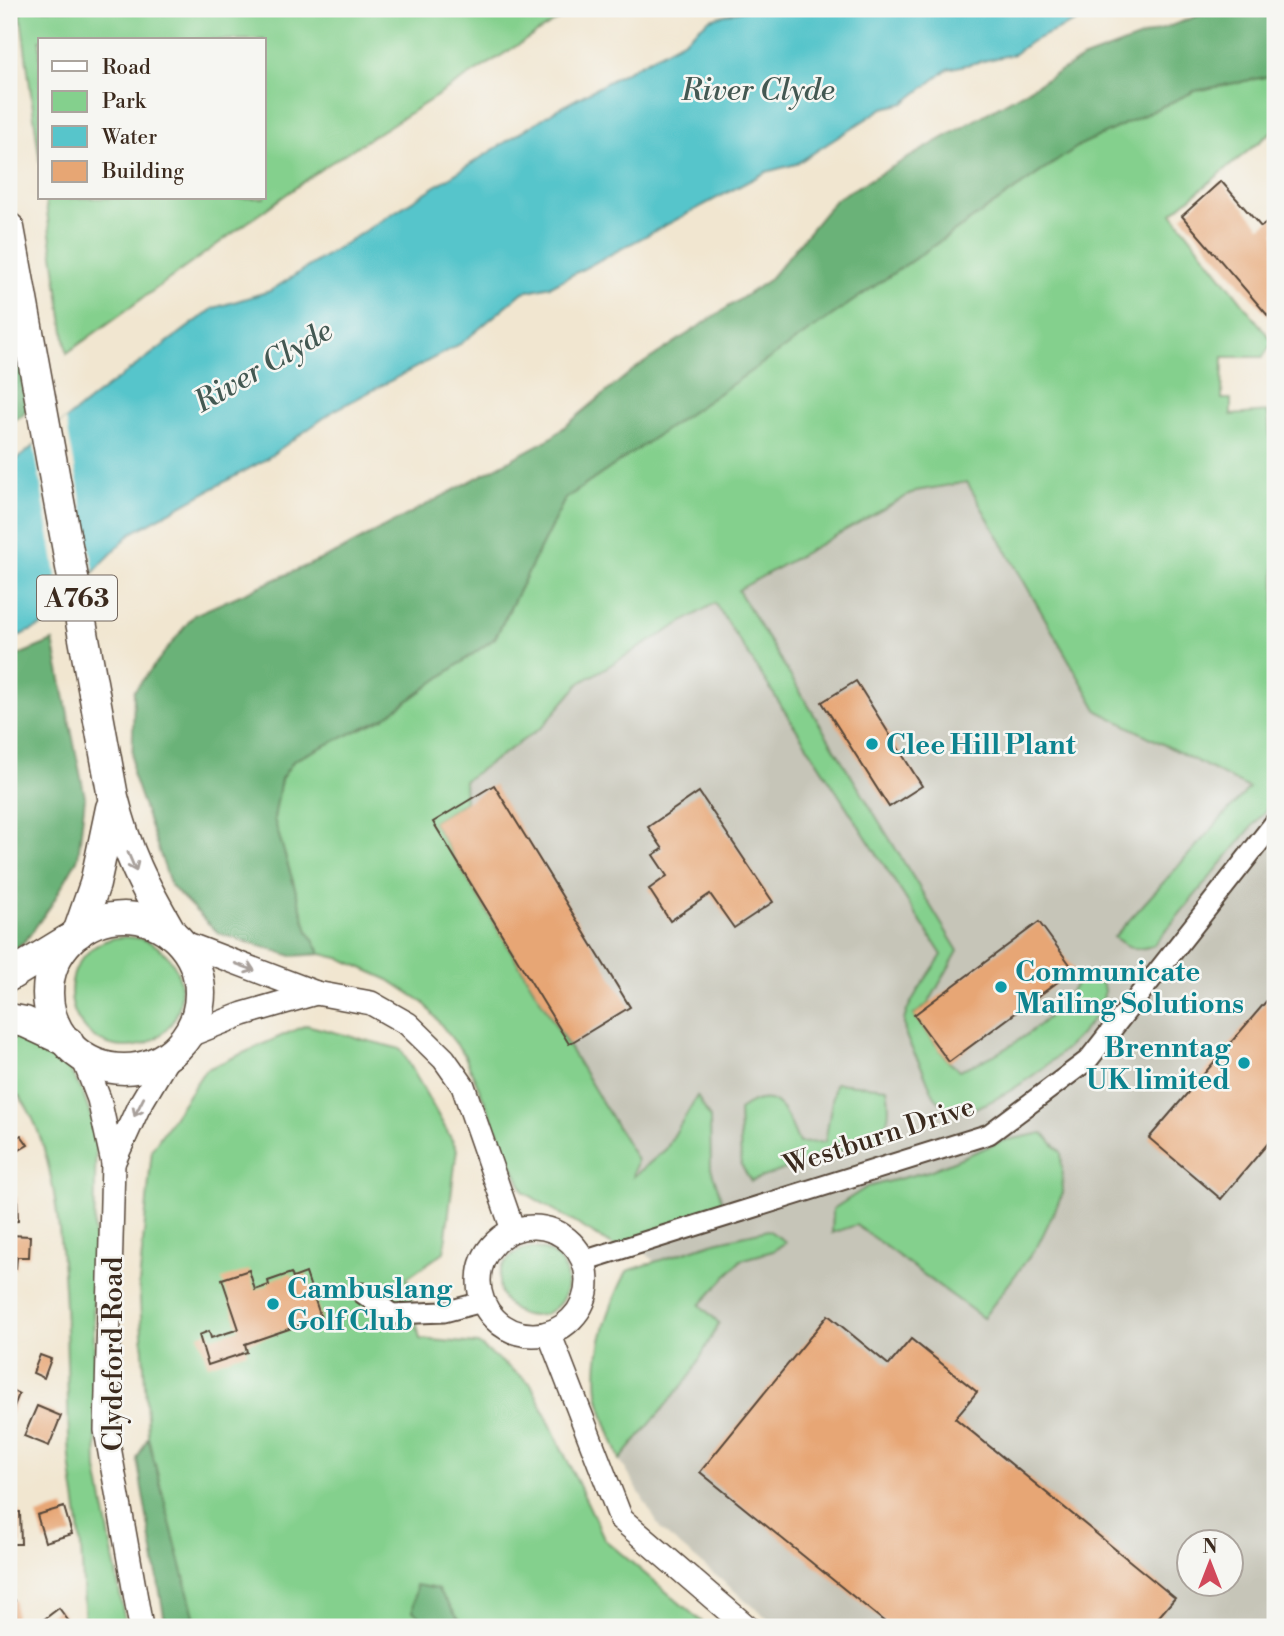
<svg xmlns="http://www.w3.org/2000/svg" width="1284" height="1636" font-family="'Libre Bodoni',serif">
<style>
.industrial{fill:#c6c5b8;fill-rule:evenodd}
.green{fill:#84d08d;stroke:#607d56;stroke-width:2}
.forest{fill:#6bb278;stroke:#536e4b;stroke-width:2}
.water{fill:#57c5cb;stroke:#497874;stroke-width:2}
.pier{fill:#f1e6d0}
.building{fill:#e7a674}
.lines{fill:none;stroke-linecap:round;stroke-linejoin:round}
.minor-casing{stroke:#564639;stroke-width:23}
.tertiary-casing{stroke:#564639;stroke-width:26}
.primary-casing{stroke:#564639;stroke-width:33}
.minor{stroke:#fff;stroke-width:19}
.tertiary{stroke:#fff;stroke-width:23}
.primary{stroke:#fff;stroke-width:30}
.oneway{stroke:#a79f9a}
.culture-dot{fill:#0f9aa8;stroke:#f6f6f2;stroke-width:2.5}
.labels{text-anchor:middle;stroke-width:5;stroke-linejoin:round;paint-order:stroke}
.shield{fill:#f6f6f2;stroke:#73675e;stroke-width:2}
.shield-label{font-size:26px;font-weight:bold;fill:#3b2a1e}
.culture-label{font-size:28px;font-weight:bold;fill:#0d838f;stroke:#f6f6f2;text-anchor:start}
.street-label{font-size:28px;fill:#3b2a1e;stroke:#f6f6f2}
.water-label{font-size:30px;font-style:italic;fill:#435852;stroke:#f6f6f2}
</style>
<rect width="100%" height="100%" fill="#f6f6f2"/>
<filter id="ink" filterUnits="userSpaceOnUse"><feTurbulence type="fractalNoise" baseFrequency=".0143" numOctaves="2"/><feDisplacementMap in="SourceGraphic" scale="14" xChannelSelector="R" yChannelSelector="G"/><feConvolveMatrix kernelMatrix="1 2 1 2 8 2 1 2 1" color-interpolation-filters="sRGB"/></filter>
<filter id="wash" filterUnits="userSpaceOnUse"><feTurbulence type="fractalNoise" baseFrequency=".00686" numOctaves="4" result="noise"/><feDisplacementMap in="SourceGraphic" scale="28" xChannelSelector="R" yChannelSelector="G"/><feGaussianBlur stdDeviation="1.57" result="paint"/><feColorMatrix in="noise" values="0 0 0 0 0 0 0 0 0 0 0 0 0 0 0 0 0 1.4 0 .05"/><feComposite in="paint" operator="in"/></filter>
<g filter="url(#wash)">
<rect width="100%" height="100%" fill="#f1e6d0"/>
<path class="industrial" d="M967,482L1098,711L1275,799V1627H778L662,1531L620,1460L691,1375L718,1323L605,1214L406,786L738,590L916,491ZM1190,1542H1232V1584H1190Z"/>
<g class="green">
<polygon points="20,9 575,9 324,167 67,353 45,198 264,198 264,40 40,40 40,163"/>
<path d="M1275,75V129L1172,213L1273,342L1263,357H1223L1222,399H1231V415L1268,412L1272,457L1275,458V799L1154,945C1137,952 1128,948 1114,937L1249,788L1098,711L967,482L916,491L738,590L958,951L928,1004L914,1015L949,1062L959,1070C1006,1054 1059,1018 1082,974L1090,971C1097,977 1104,982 1104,992C1106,1029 993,1114 957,1111C936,1110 929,1084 922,1068C916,1056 904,1038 904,1024C903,1007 932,971 942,955L715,603L580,683L542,727L464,781L465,802L433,822L637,1160L633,1177L666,1149L697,1096L710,1118L711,1168L727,1215L619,1249L524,1192L464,1054L424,1003L389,980L342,959L321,954L308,931L273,818L281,779L294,760L384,718L495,638L565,499L1080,145L1195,91Z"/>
<circle cx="126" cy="992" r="55"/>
<polygon points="306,1025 401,1049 457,1149 444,1252 407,1278 420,1339 478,1344 531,1384 605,1540 708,1627 180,1627 150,1468 139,1284 152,1149 205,1070"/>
<path d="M9,1029L60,1053L82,1091L96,1131L93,1296L97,1469L126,1627H85C83,1597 83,1567 80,1537C78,1510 72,1484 70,1457C64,1373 75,1139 9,1086Z"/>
<path d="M835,1083L887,1088C890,1107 891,1123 878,1138L751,1181L741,1165L739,1110C777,1083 786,1113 799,1143L825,1142Z"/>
<polygon points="1043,1133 1061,1152 1063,1193 1038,1245 983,1318 856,1225 832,1233 833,1209 867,1187 929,1171 1002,1141"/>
<path d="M768,1230L786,1242L773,1251L741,1260L700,1305L719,1323L691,1375L620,1460C613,1439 601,1415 598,1392C593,1350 608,1308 627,1271L715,1242Z"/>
<circle cx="533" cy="1282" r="34"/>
</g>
<g class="forest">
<polygon points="1216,9 1275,9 1275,75 1195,91 1080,145 565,499 495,638 384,718 294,760 281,779 274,819 308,931 321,954 292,956 218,933 171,886 132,773 134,691 194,615 338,552 551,438 633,370 769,280 836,199 1082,59"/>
<polygon points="9,266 29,406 23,415 9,423"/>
<polygon points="53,641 85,797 78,858 52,904 26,940 9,954 9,659"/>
<polygon points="148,1437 197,1627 166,1627 137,1459"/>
<polygon points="416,1585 437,1589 465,1627 433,1627 413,1611"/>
</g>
<polygon class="water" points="747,9 1104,9 1032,41 1014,54 948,69 904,103 883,108 796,164 766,172 551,286 523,292 462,343 335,410 263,461 131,533 42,626 9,640 9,466 95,396 214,308 270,291 556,110 683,41 710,19"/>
<polygon class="pier" points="66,419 94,570 61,604 34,445"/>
<g id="blocks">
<g class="building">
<polygon points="1221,181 1261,227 1275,217 1275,324 1182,216"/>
<polygon points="856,681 922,786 889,807 822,702"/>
<polygon points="494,785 630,1007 569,1044 433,822"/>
<polygon points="699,792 773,902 734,928 710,894 670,921 649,889 667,876 653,855 663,849 648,827"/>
<polygon points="1039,922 1074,970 949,1062 914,1015"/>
<polygon points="1275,991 1275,1135 1221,1199 1149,1138"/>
<polygon points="21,1135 28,1145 11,1155 9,1143"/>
<polygon points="9,1197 17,1197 18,1221 9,1222"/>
<polygon points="9,1235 30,1236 29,1257 17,1257 16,1268 9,1268"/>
<polygon points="249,1270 255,1290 269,1285 268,1281 291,1273 293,1278 306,1273 321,1318 245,1344 247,1352 208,1365 199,1335 209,1331 211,1338 239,1329 222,1279"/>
<polygon points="828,1315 889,1365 911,1339 977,1392 955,1418 1175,1598 1150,1627 891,1627 700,1472"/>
<polygon points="40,1355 51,1359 44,1378 33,1373"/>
<polygon points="9,1389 19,1394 9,1419"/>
<polygon points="37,1406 61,1416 49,1446 24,1436"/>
<polygon points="64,1507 72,1534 45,1542 37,1515"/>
<polygon points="9,1512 20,1512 21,1544 9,1544"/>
<polygon points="9,1600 15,1600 16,1627 9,1627"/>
<polygon points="59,1608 73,1627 40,1627 38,1624"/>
</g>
</g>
</g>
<g filter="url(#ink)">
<use href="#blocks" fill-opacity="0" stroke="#564639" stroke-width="2"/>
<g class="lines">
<defs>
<g id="minor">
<polyline points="583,1261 989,1134 1088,1060 1275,822"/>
<polyline points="362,1293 392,1314 444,1312 482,1302"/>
</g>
<g id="tertiary">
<polyline points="182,942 316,993 371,1003 408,1024 444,1059 463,1086 513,1230"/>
<polyline points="187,1036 243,1014 316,993"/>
<polyline points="82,1055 99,1099 113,1163 106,1430 141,1627"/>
<polyline points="113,1163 138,1108 170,1054"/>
<circle cx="533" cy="1281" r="54"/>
<polyline points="549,1333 621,1519 747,1627"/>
</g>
<g id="primary">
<path d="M9,228L113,797C127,854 143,884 172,934"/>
<circle cx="124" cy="993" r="76"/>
<polyline points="78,933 95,884 111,808"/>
<polyline points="9,976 68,940"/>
<polyline points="9,1019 25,1022 68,1042"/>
</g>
</defs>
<use href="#minor" class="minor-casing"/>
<use href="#tertiary" class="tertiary-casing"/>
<use href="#primary" class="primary-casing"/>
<use href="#minor" class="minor"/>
<use href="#tertiary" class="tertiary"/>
<use href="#primary" class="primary"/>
</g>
<defs><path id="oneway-shaft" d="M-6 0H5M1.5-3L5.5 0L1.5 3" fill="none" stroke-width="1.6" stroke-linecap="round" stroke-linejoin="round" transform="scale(1.75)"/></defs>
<g class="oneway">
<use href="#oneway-shaft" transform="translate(132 862) rotate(67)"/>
<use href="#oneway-shaft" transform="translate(245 967) rotate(20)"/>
<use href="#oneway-shaft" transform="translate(139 1107) rotate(117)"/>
</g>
</g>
<g class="culture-dot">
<circle cx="872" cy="744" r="7"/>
<circle cx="1001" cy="987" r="7"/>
<circle cx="1244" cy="1063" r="7"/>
<circle cx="273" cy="1304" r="7"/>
</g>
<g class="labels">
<rect class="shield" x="37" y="575.5" width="80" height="45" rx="5"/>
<g class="shield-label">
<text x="77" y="607">A763</text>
</g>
<g class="culture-label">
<text x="886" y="754">Clee Hill Plant</text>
<text x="1015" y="981">Communicate<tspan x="1015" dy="32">Mailing Solutions</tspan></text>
<text x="1230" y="1057" text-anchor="end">Brenntag<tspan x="1230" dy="32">UK limited</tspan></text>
<text x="287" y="1298">Cambuslang<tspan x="287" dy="32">Golf Club</tspan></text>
</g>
<g class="street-label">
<text transform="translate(879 1135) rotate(-18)" y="10">Westburn Drive</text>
<text transform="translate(112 1354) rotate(-90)" y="10">Clydeford Road</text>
</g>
<g class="water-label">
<text x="758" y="100">River Clyde</text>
<text transform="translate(263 366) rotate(-30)" y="10">River Clyde</text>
</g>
</g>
<rect width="1284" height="1636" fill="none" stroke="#f6f6f2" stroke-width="35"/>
<rect x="38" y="38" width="228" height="161" fill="#f6f6f2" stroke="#aba49d" stroke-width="2"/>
<rect x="52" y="61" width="35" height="10" fill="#ffffff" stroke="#aba49d" stroke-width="2"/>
<text x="102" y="74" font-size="21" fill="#3b2a1e">Road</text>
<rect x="52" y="91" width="35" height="21" fill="#84d08d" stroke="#aba49d" stroke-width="2"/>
<text x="102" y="108" font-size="21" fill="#3b2a1e">Park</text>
<rect x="52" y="126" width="35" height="21" fill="#57c5cb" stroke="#aba49d" stroke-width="2"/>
<text x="102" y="144" font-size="21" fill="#3b2a1e">Water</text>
<rect x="52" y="161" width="35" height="21" fill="#e7a674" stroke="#aba49d" stroke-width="2"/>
<text x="102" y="178" font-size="21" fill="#3b2a1e">Building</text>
<g transform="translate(1210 1563)"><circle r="33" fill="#f6f6f2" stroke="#aba49d" stroke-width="2"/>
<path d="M0-5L12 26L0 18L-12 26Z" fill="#d1495b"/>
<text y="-10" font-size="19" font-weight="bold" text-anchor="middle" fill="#3b2a1e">N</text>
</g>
</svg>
